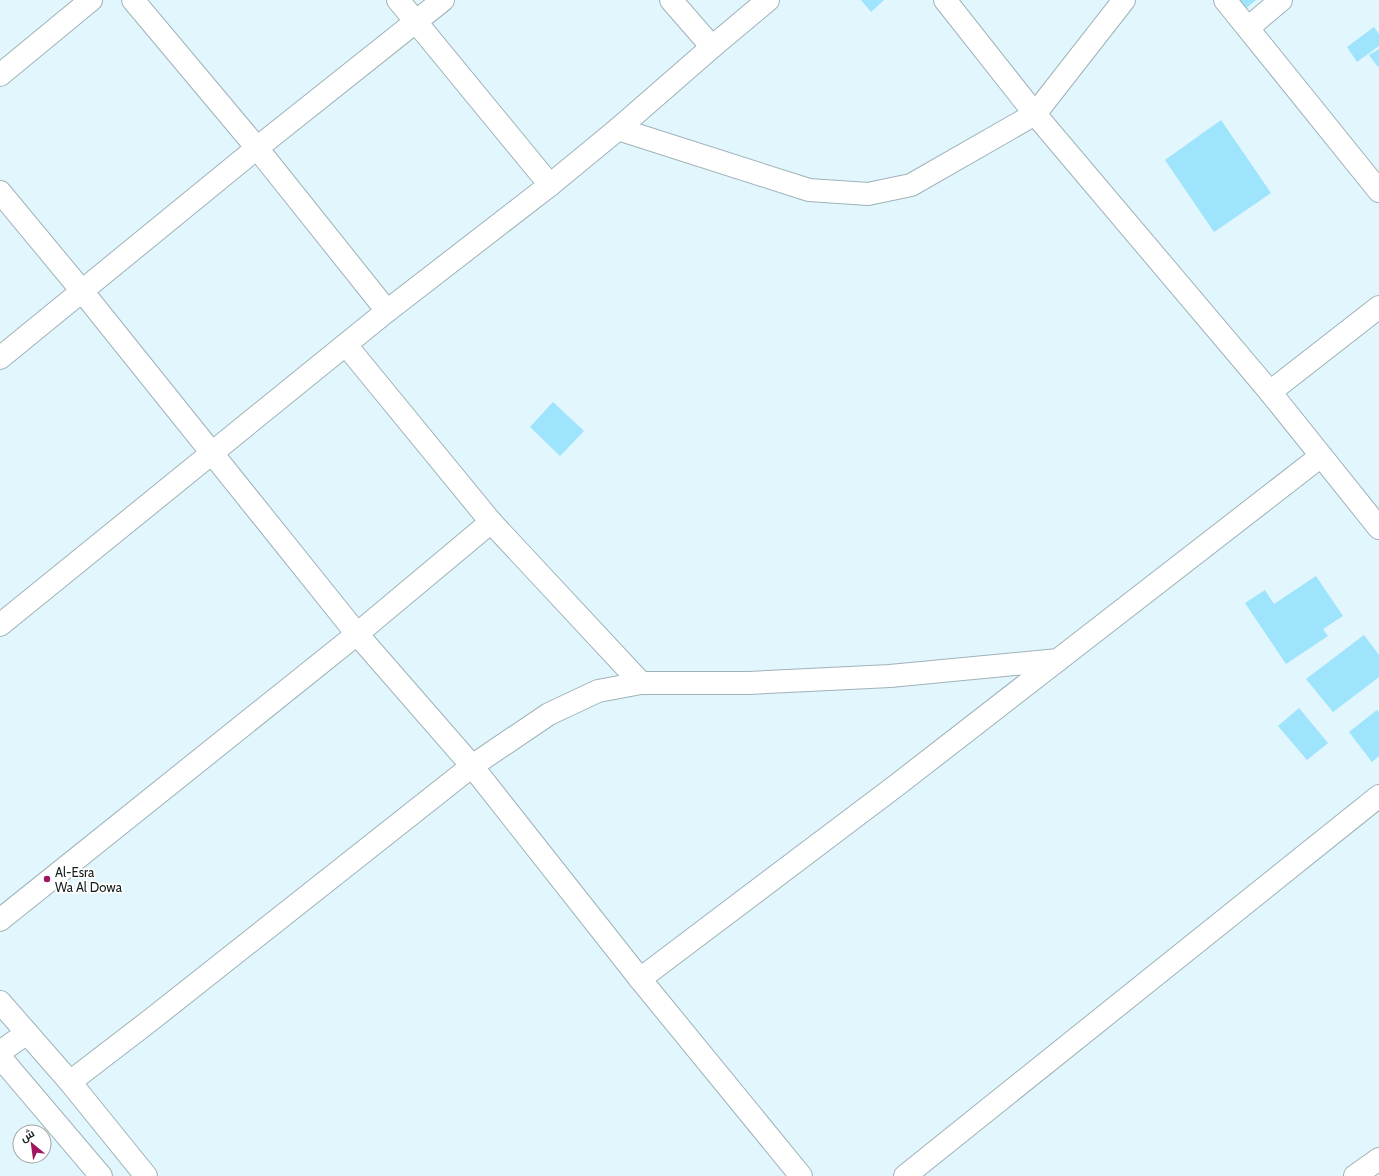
<svg xmlns="http://www.w3.org/2000/svg" width="1379" height="1176" font-family="Cabin,Cairo,sans-serif">
<style>
.building{fill:#9ee4fc}
.lines{fill:none;stroke-linecap:round;stroke-linejoin:round}
.street-casing{stroke:#9fb2b8;stroke-width:24}
.secondary-casing{stroke:#9fb2b8;stroke-width:24}
.street{stroke:#fff;stroke-width:22}
.secondary{stroke:#fff;stroke-width:22}
.poi-dot{fill:#a1155f;stroke:#fff;stroke-width:1.5}
.labels{text-anchor:middle;stroke-width:3.5;stroke-linejoin:round;paint-order:stroke}
.poi-label{font-size:13px;fill:#171f21;stroke:#fff;text-anchor:start}
</style>
<rect width="100%" height="100%" fill="#e2f6fd"/>
<g class="building">
<polygon points="861,0 884,0 871,12"/>
<polygon points="1234,0 1256,0 1243,11"/>
<polygon points="1374,27 1379,34 1379,46 1357,62 1347,47"/>
<polygon points="1379,49 1379,66 1378,67 1369,55"/>
<polygon points="1221,120 1271,193 1214,232 1165,160"/>
<polygon points="553,402 584,431 560,456 530,427"/>
<polygon points="1316,576 1343,616 1323,629 1328,636 1286,664 1245,603 1265,590 1274,604"/>
<polygon points="1364,635 1379,655 1379,677 1333,712 1306,679"/>
<polygon points="1299,708 1328,743 1307,760 1278,726"/>
<polygon points="1377,710 1379,712 1379,756 1372,762 1349,732"/>
</g>
<g class="lines">
<defs>
<g id="street">
<polyline points="133,0 257,148 387,311"/>
<polyline points="398,0 550,185"/>
<polyline points="671,0 712,47"/>
<polyline points="945,0 1035,114 1270,392 1379,528"/>
<polyline points="1225,0 1379,191"/>
<polyline points="1248,28 1281,0"/>
<polyline points="618,129 809,190 868,194 911,185 1035,114 1124,0"/>
<polyline points="0,192 82,291 357,634 472,766 640,979 801,1176"/>
<polyline points="346,345 491,522 641,683"/>
<polyline points="0,358 257,148 443,0"/>
<polyline points="1270,392 1379,307"/>
<polyline points="0,625 387,311 550,185 618,129 712,47 768,0"/>
<polyline points="0,920 357,634 491,522"/>
<polyline points="640,979 897,785 1058,660"/>
<polyline points="70,1082 152,1019 472,766 549,714 598,691 641,683 749,683 890,676 1058,660 1321,456"/>
<polyline points="905,1176 1379,796"/>
</g>
<g id="secondary">
<polyline points="0,75 91,0"/>
<polyline points="0,1002 70,1082 146,1176"/>
<polyline points="0,1052 27,1033"/>
<polyline points="0,1057 101,1176"/>
<polyline points="1355,1176 1379,1159"/>
</g>
</defs>
<use href="#street" class="street-casing"/>
<use href="#secondary" class="secondary-casing"/>
<use href="#street" class="street"/>
<use href="#secondary" class="secondary"/>
</g>
<circle class="poi-dot" cx="47" cy="879" r="4"/>
<g class="labels">
<g class="poi-label">
<text x="55" y="877">Al-Esra<tspan x="55" dy="15">Wa Al Dowa</tspan></text>
</g>
</g>
<g transform="translate(32 1144) rotate(331)"><circle r="19" fill="#ffffff" stroke="#a2a5a6"/>
<path d="M0-3L7 15L0 10L-7 15Z" fill="#a1155f"/>
<text y="-6" font-size="11" font-weight="bold" text-anchor="middle" fill="#171f21">ش</text>
</g>
</svg>
